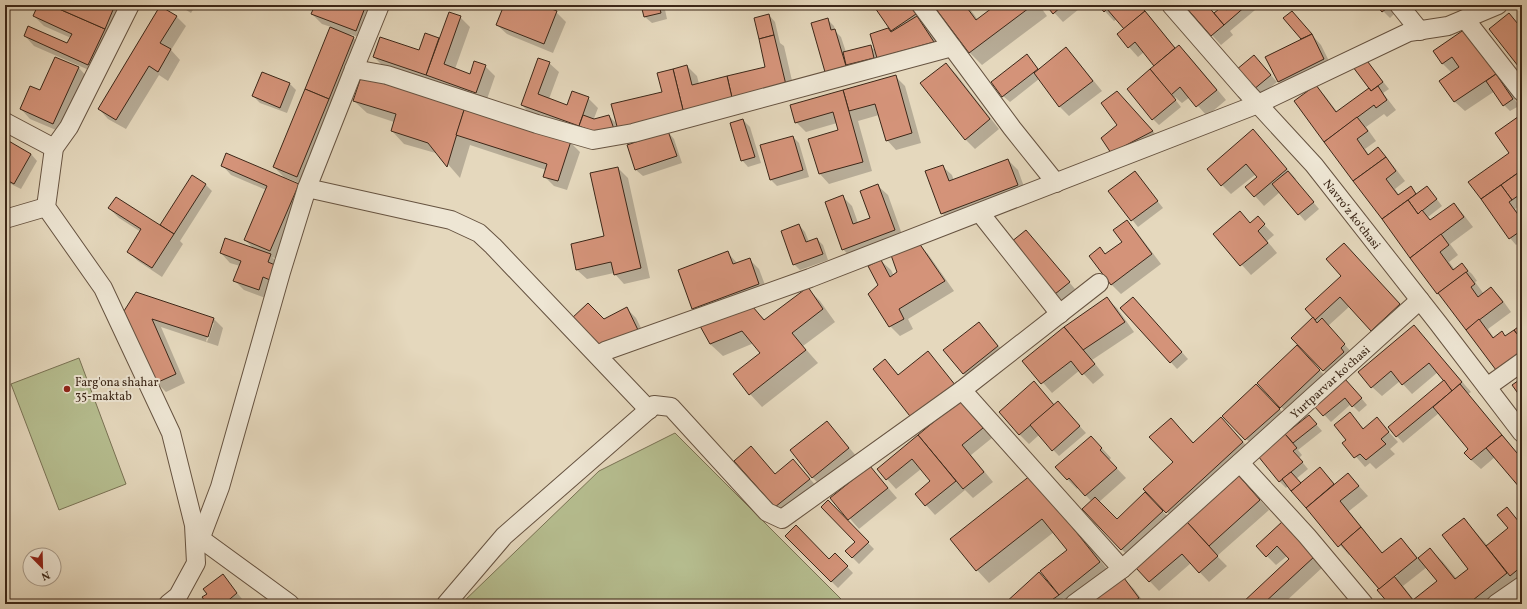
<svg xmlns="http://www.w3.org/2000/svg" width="1527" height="609" font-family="Vollkorn,serif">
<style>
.green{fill:#b6be90;stroke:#797254}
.shadow{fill:#0003;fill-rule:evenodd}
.building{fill:#d49379;stroke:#3c2718}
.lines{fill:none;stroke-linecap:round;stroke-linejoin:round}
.minor-casing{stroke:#665341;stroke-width:20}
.minor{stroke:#eee6d4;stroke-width:18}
.poi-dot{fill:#8f2418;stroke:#eee6d4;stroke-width:1.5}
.labels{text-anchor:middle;stroke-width:4;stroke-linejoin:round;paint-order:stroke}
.street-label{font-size:12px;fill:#3c2718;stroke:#eee6d4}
.poi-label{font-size:12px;fill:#3c2718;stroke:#eee6d4;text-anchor:start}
</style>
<rect width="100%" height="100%" fill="#e5d8bd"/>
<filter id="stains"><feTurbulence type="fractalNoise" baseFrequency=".005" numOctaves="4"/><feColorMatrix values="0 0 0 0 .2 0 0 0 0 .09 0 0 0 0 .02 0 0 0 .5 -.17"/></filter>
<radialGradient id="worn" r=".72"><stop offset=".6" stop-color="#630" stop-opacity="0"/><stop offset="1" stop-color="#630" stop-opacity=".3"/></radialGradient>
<g class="green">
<polygon points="79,358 126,484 59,510 11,384"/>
<polygon points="675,433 846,604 461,604 599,471"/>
</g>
<g class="shadow">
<polygon points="36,5 78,5 85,8 87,5 129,5 98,74 34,46 25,36 68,45 71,38 44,26 34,16 38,6"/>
<polygon points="178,5 196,5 191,13"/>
<polygon points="316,5 379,5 366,40 350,34 363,48 307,186 284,177 274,167 331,27 322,24 312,14"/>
<polygon points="505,5 538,5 556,12 566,22 553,53 507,34 497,25"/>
<polygon points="642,5 664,5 667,19 652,23 645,17"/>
<polygon points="875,5 912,5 943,52 851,72 826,71 827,19 834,26 835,31 841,37 846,52 871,47 876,51 893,32"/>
<polygon points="934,5 967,5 978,20 998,5 1039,5 1047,16 982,65 970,53"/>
<polygon points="1047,5 1084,5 1063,22"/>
<polygon points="1099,5 1140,5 1176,49 1179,46 1189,56 1226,100 1207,116 1190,97 1182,103 1175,97 1174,98 1181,107 1159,125 1153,119 1156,66 1144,52 1138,57 1129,47 1125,29 1117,19 1114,21"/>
<polygon points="1185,5 1203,5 1204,7 1206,5 1215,14 1226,11 1233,5 1261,5 1230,31 1233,35 1221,45"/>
<polygon points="1377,5 1392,5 1397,11 1390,18"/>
<polygon points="1420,5 1431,5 1425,10"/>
<polygon points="769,15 775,22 780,43 784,46 796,98 606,140 531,115 522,105 549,63 559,72 549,99 568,106 588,98 598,108 593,121 609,116 617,124 663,93 687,66 697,76 699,84 766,68"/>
<polygon points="176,16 186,26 171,50 180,60 168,81 159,75 126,129 108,119 99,109"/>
<polygon points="460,17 470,27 455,69 470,75 485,66 495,76 486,102 383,66 374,57 419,52 425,34 440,39"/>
<polygon points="1285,18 1311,34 1321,45 1333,69 1288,91 1278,81 1303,40"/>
<polygon points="1465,30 1505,84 1519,106 1510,111 1504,105 1495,91 1465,111 1455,102 1441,81 1452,73 1442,63"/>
<polygon points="1066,48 1075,58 1102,91 1069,116 1060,107 1039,79 1010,102 1003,96 1027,56 1039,70"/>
<polygon points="1254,56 1277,82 1260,96 1254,90"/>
<polygon points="56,58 79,68 88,78 63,133 30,119 21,109 41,91"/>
<polygon points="1365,59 1389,89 1383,93 1396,110 1387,117 1384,114 1366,127 1376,141 1365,149 1369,155 1378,148 1395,168 1405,181 1395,189 1399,195 1410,187 1417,194 1427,187 1433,194 1442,206 1428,217 1431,220 1454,204 1463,214 1473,227 1450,244 1458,255 1449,262 1455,270 1462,265 1472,274 1477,281 1475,282 1484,294 1491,288 1501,298 1511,312 1488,329 1494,338 1506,337 1522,325 1522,374 1509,383 1500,373 1447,302 1438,293 1295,101 1316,86 1325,96 1338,113 1370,89"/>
<polygon points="946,64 956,74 999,129 975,149 965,139"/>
<polygon points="895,76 905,86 921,143 896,150 887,140 879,115 858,121 872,171 829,184 820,174 810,139 840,131 837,123 806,132 796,122 792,106"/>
<polygon points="290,84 296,90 287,113 260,103 253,96"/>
<polygon points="354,101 570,142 580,152 567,190 554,186 544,176 546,170 470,145 460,178 439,154 404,144 392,131 394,122 367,113"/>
<polygon points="1126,102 1161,140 1121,162 1118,125"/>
<polygon points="1522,116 1522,204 1515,209 1522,219 1522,240 1516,245 1510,238 1470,182 1511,153"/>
<polygon points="743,120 750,127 761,163 748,167 742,160"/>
<polygon points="1253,130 1296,179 1295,180 1319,209 1305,221 1280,192 1264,206 1247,187 1259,177 1256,174 1231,194 1222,185"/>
<polygon points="668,132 674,139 682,163 643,176 636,170 628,146"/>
<polygon points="793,137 799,143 809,177 777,186 771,180"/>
<polygon points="5,146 31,154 37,161 21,189 5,181"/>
<polygon points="1008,160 1018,170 1027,195 952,223 942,213 942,166 952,175 954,181"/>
<polygon points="222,165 299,185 280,260 272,257 280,265 268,299 244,290 235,281 240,266 230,263 221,253 255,250 245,240 266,190 231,175"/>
<polygon points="618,168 628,178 650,278 624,284 614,273 587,279 577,270 605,237"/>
<polygon points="1135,172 1163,208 1138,227 1109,191"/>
<polygon points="192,176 206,185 212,191 180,241 183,244 162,277 138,261 128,252 141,232 119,218 109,208 160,226"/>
<polygon points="878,186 888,195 904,240 852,259 843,249 842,196 852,206 858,223 871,219"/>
<polygon points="1258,218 1274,235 1267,241 1277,253 1251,275 1214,234 1250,224"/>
<polygon points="1127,221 1136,231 1161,264 1121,294 1111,284 1100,249 1106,255 1123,243"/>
<polygon points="799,225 805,232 809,242 817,239 823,245 828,260 800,270 794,264"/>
<polygon points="1026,231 1075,289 1062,300 1055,294"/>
<polygon points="918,244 928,254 954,291 908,319 913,329 900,336 890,326 879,285 881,261 891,270 894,276 899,272"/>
<polygon points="728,253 738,264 749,259 759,269 768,293 703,318 693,309"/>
<polygon points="1353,254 1409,314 1382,339 1350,306 1328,326 1354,355 1333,380 1292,338 1314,317 1342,276"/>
<polygon points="808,289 820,301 835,322 803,346 818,363 762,407 750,394 762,353 754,343 723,356 710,344 753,308 765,320"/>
<path d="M136,294L214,319L223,328L218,346L161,327L185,383L166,392L156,382ZM212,323H214L207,342L206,341Z"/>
<polygon points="1107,299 1117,308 1134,332 1092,360 1104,375 1093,384 1080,370 1052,393 1024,361"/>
<polygon points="1139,304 1188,359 1177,369 1122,308"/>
<polygon points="627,309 636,318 647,340 610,358 604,320"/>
<polygon points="979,323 988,333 1007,356 973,383 963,373"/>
<polygon points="1414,326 1471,392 1468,394 1522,459 1522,489 1495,457 1481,469 1471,460 1470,450 1439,413 1403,443 1389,427 1445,380 1438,372 1412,394 1400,381 1382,396 1372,387"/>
<polygon points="1306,356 1329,380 1291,417 1258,383"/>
<polygon points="885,361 899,375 970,411 992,438 971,455 993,482 973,498 965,490 935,515 916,494 932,481 921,469 896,489 878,469 931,426 930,424 924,429 914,419"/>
<polygon points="1352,387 1367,405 1359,412 1351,404 1331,422 1316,406"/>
<polygon points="1043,392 1054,405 1064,409 1086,433 1059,456 1039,435 1029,444 1019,434"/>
<polygon points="1266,395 1289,419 1256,449 1224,416"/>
<polygon points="1350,414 1364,429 1377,419 1398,442 1390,449 1395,454 1376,469 1370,463 1365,467 1344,443 1347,440"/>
<path d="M1309,416L1322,431L1298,450L1302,455L1299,458L1308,469L1296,479L1301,484L1320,468L1335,485L1348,474L1368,496L1349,511L1383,554L1401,539L1419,559L1430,549L1443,562L1457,579L1470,569L1464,519L1488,546L1509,529L1507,508L1520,522L1522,521V583L1496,604H1390L1379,590L1398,575L1396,573L1351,554L1349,555L1288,486L1286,488L1279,481L1259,457ZM1427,567L1438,581L1414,600L1403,586Z"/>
<polygon points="1170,419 1194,443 1233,431 1255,455 1179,524 1145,489 1174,462"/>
<polygon points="827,422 858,458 822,487 812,477"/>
<polygon points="1100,446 1111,458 1109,460 1126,478 1099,502 1117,520 1145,493 1172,521 1131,559 1083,510 1092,502 1078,487 1077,489 1067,479"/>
<polygon points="793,460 819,489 786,516 736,461 776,475"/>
<polygon points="870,467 897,498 859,529 832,498"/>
<polygon points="1239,477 1269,510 1217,556 1227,566 1209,582 1191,563 1159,591 1137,568"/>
<polygon points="1043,489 1112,575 1070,604 1064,598 1062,599 1067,604 1005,604 1039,574 1052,586 1068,550 1054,532 989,583 977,570"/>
<polygon points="828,502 874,549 859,564 846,551 856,542"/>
<polygon points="1283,523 1324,566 1283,604 1243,604 1290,559 1287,556 1276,565 1257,546"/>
<polygon points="786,536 829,560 835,554 853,573 838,588"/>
<polygon points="222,575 243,600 238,604 208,604 208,594"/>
<polygon points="1124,579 1134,589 1145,604 1090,604"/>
</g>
<g class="building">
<polygon points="38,5 50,5 105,29 88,65 24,36 28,26 67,43 72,34 33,16"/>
<polygon points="50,5 80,5 85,7 86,5 115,5 105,29"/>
<polygon points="315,5 366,5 356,31 311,14"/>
<polygon points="504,5 541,5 557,11 544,44 496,25"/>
<polygon points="641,5 659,5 661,13 644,17"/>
<polygon points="873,5 910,5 916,14 891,31"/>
<polygon points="933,5 965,5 976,20 996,5 1033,5 969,53"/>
<polygon points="1046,5 1063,5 1053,14"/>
<polygon points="1098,5 1139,5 1145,11 1124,29 1107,9 1104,12"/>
<polygon points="1184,5 1200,5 1202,7 1204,5 1207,5 1224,25 1211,36"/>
<polygon points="1232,5 1247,5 1224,25 1214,13 1223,6 1226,10"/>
<polygon points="1376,5 1391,5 1382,12"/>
<polygon points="160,6 177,16 160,43 171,49 158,72 149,66 116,120 98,109"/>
<polygon points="1145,11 1175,48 1154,66 1135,42 1128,48 1117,34"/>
<polygon points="1292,11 1312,34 1301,39 1283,18"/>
<polygon points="449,12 461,16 444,64 470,74 474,61 486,65 476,93 426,75"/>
<polygon points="1509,13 1522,29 1522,71 1489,29"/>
<polygon points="769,14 774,35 759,39 754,18"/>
<polygon points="917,16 934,42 877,58 870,34 888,28 891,32"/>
<polygon points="828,18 831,30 835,29 846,66 825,72 811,23"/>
<polygon points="330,27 354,37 329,99 305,89"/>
<polygon points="1465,29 1496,74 1454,102 1439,81 1459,67 1452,57 1442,64 1433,51"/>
<polygon points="425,33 439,38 426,75 373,57 380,37 419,50"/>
<polygon points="1312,34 1324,59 1278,82 1265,57"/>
<polygon points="774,35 787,89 733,102 727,76 765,67 759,39"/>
<polygon points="871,45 874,58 846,65 843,52"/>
<polygon points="1179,45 1217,90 1196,107 1180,87 1171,95 1150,69"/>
<polygon points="1066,47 1093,81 1059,107 1034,73"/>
<polygon points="1027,54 1038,69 1002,97 991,82"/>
<polygon points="1254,55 1271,75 1253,90 1236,70"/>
<polygon points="55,57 79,67 53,124 20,109 30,86 40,90"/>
<polygon points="538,58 550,62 538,94 567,105 572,91 589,97 579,126 521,105"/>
<polygon points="1365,58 1383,82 1371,91 1353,67"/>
<polygon points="946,63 990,119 965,140 920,83"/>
<polygon points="687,65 692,85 727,76 733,102 684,114 673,69"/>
<polygon points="673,69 684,114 618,130 611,104 662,92 657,73"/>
<polygon points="1150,69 1176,100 1152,120 1127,89"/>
<polygon points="262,72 290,83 280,108 252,96"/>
<polygon points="1496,74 1513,99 1503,106 1486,81"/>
<polygon points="896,75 912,133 886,141 875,104 849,111 843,90"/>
<polygon points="361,77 465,107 447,167 428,143 391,131 396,114 353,101"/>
<polygon points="1316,85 1336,112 1369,88 1371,91 1378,86 1387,100 1376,108 1374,105 1324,142 1294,101"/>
<polygon points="305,89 329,99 297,177 273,167"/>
<polygon points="843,90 863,162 819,174 808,139 838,130 833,112 795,123 790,105"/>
<polygon points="1117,91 1153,131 1111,153 1101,138 1117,125 1101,103"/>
<polygon points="465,107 571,141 558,181 543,177 547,164 456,135"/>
<polygon points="1522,114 1522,170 1481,199 1468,182 1509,153 1495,133"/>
<polygon points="583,115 594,119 609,115 614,129 599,134 579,126"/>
<polygon points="1357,117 1368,131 1357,139 1368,155 1378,147 1386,157 1353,181 1324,142"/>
<polygon points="743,119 755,157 741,161 730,123"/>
<polygon points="1253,129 1287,169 1254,197 1245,187 1257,177 1246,164 1221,186 1207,169"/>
<polygon points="668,131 677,156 635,170 627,145"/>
<polygon points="793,136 803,170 770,180 760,145"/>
<polygon points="7,140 31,154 14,184 5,179 5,144"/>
<polygon points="226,153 299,184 270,251 244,240 267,186 221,166"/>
<polygon points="1386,157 1396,171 1386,179 1398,195 1411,186 1416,194 1382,219 1353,181"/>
<polygon points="1008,159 1018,185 941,214 925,171 943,165 949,181"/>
<polygon points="618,167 641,268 614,275 611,262 576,270 571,244 604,236 590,173"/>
<polygon points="1522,170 1522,193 1512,200 1501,185"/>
<polygon points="1135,171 1158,201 1131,221 1108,191"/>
<polygon points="1288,171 1314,202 1298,215 1272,184"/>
<polygon points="192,175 206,184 174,234 160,225"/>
<polygon points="878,184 895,230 842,250 825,202 843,195 853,224 870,218 860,191"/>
<polygon points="1501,185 1512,200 1509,202 1522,220 1522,230 1509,239 1481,199"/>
<polygon points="1427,186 1437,199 1418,214 1408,200"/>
<polygon points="116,197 174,234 152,268 127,252 141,229 108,208"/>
<polygon points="1408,200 1418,214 1422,210 1430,220 1454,203 1464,217 1410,258 1382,219"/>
<polygon points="1240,211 1250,223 1258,216 1265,224 1258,231 1268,243 1240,266 1213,234"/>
<polygon points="1127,220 1152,254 1111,285 1089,256 1100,247 1105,254 1122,242 1113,230"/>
<polygon points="799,224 806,242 817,238 823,254 793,265 781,231"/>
<polygon points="1026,230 1070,282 1055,294 1011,242"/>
<polygon points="1441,234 1449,245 1440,252 1453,270 1462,263 1468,271 1437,294 1410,258"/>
<polygon points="225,238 271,254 268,262 275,265 270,280 263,277 259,290 233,281 241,261 220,253"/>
<polygon points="919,243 945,281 899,309 904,319 889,327 868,294 878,285 868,266 881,260 890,277 897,272 891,255"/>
<polygon points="1344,243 1400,304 1371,331 1340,297 1315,320 1305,309 1341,276 1326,259"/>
<polygon points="728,251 733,264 750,258 759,284 692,309 678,270"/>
<polygon points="1466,272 1475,284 1471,287 1478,297 1491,287 1503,302 1466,330 1438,293"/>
<polygon points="808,287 823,309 792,333 806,350 749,395 733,374 760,353 742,331 710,344 700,326 753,307 764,320"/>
<polygon points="136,292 214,318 208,337 152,319 176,374 156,383 124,311"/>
<polygon points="1107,297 1125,322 1083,350 1064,327"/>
<polygon points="1133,297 1182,352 1170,363 1120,308"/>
<polygon points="588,303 604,319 627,307 638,330 600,349 571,319"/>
<polygon points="1313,317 1317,323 1322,318 1345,344 1341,348 1344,352 1323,371 1291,338"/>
<polygon points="1479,319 1493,338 1502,331 1505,336 1514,330 1522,340 1522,357 1499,374 1466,330"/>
<polygon points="979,322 998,346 963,374 943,350"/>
<polygon points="1522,324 1522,340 1514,330"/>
<polygon points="1414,325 1462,382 1452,391 1429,363 1402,385 1391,371 1371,388 1358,372"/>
<polygon points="1064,327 1095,364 1082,375 1071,361 1041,384 1022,361"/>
<polygon points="1297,345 1320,370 1280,408 1257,383"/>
<polygon points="928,351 956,386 913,420 873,369 885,359 898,375"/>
<polygon points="1522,378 1522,399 1512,385"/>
<polygon points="1345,379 1362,398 1352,407 1345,398 1323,416 1314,406"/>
<polygon points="1444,380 1452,391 1396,437 1388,427"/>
<polygon points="1034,381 1054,405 1019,435 999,412"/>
<polygon points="1256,384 1280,409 1245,440 1222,416"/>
<polygon points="1460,384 1502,435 1471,460 1464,453 1468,449 1433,407"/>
<polygon points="960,400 983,428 962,445 984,472 963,489 918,435"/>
<polygon points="1058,401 1080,426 1052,451 1030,425"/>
<polygon points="1350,412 1363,429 1377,417 1389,432 1381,439 1386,444 1366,460 1360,454 1354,458 1342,443 1346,440 1334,425"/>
<polygon points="1309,415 1317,424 1293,443 1285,434"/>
<polygon points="1221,417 1243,442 1166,513 1143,489 1173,462 1149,437 1171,418 1193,443"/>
<polygon points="827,421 849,448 812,478 790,450"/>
<polygon points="1285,434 1297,448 1293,451 1303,462 1279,482 1258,456"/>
<polygon points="918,435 956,481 925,506 915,494 930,481 912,459 886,480 877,469"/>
<polygon points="1502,435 1522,459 1522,486 1520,488 1486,448"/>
<polygon points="1091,436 1102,448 1100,450 1117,468 1085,496 1069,478 1067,480 1055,467"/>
<polygon points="751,446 775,474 793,459 810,479 775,507 734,461"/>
<polygon points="870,466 888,488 848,520 830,498"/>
<polygon points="1320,467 1334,484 1306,508 1291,491"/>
<polygon points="1291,472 1301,483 1291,491 1282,479"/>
<polygon points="1348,473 1359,486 1340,501 1361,527 1338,547 1306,508"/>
<polygon points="1031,475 1100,562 1059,595 1040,571 1067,550 1042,519 976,571 950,539"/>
<polygon points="1239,476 1260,500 1209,546 1187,522"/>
<polygon points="1145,492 1163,511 1121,550 1082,509 1095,497 1117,519"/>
<polygon points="828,500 869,542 852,558 845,551 855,542 821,507"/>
<polygon points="1507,507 1519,522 1522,520 1522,566 1510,576 1486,546 1508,528 1497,515"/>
<polygon points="1464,518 1507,573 1468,604 1389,604 1377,590 1394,576 1413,600 1437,581 1418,558 1430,548 1455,579 1468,569 1442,535"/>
<polygon points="1283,521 1315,556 1263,604 1241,604 1289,559 1277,546 1266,557 1256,546"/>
<polygon points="1187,522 1218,556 1199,573 1182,554 1149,582 1136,568"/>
<polygon points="796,525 829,559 835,553 848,566 831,582 785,536"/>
<polygon points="1361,527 1382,553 1401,538 1417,558 1379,589 1341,544"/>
<polygon points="1039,572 1059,595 1046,604 1004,604"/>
<polygon points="223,574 237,593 224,604 207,604 202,597 207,594 203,589"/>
<polygon points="1124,578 1139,598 1130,604 1088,604"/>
</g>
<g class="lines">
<defs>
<g id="minor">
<polyline points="130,5 69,127 54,148 46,207 103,288 171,433 194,525 196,563 178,596 168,604"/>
<polyline points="380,5 354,69 387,75 537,124 593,140 633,133 952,47"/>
<polyline points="921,5 1012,128 1056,183"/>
<polyline points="1171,5 1245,90 1314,165 1438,323 1522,433"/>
<polyline points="1399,5 1420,31"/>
<polyline points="1465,19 1522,92"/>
<polyline points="5,122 54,148"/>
<polyline points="307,188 451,220 479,233 493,246 649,410"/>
<polyline points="980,213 1060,314"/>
<polyline points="5,219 46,207"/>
<polyline points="605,351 810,278 1258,104 1409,32 1448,26 1498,5"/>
<polyline points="1487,387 1522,362"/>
<polyline points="962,390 1099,283"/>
<polyline points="1240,463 1307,536 1364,604"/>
<polyline points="201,539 290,604"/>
<polyline points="198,545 220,487 281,272 307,188 354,69"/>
<polyline points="446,604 504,536 654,405 671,407 767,512 782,519 962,390 1122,569"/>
<polyline points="1074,604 1122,569 1420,300"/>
<polyline points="1496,604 1522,586"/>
</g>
</defs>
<use href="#minor" class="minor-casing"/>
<use href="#minor" class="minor"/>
</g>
<circle class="poi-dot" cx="67" cy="389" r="4"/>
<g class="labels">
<g class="street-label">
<text transform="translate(1352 214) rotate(52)" y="4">Navroʻz koʻchasi</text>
<text transform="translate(1330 382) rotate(-42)" y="4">Yurtparvar koʻchasi</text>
</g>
<g class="poi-label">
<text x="75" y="386">Farg'ona shahar<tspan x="75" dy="14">35-maktab</tspan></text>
</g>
</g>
<rect width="1527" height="609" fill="none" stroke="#e5d8bd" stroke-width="20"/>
<rect x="6" y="6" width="1515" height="597" fill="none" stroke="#3c2718" stroke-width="2"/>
<rect x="10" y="10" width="1507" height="589" fill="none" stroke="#3c2718"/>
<g transform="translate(42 567) rotate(157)"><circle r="19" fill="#eee6d4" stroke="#a79a89"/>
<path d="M0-3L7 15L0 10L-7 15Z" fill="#8f2418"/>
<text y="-6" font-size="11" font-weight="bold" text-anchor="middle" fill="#3c2718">N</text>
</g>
<rect width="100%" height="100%" filter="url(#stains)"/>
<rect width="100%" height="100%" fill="url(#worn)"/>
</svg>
